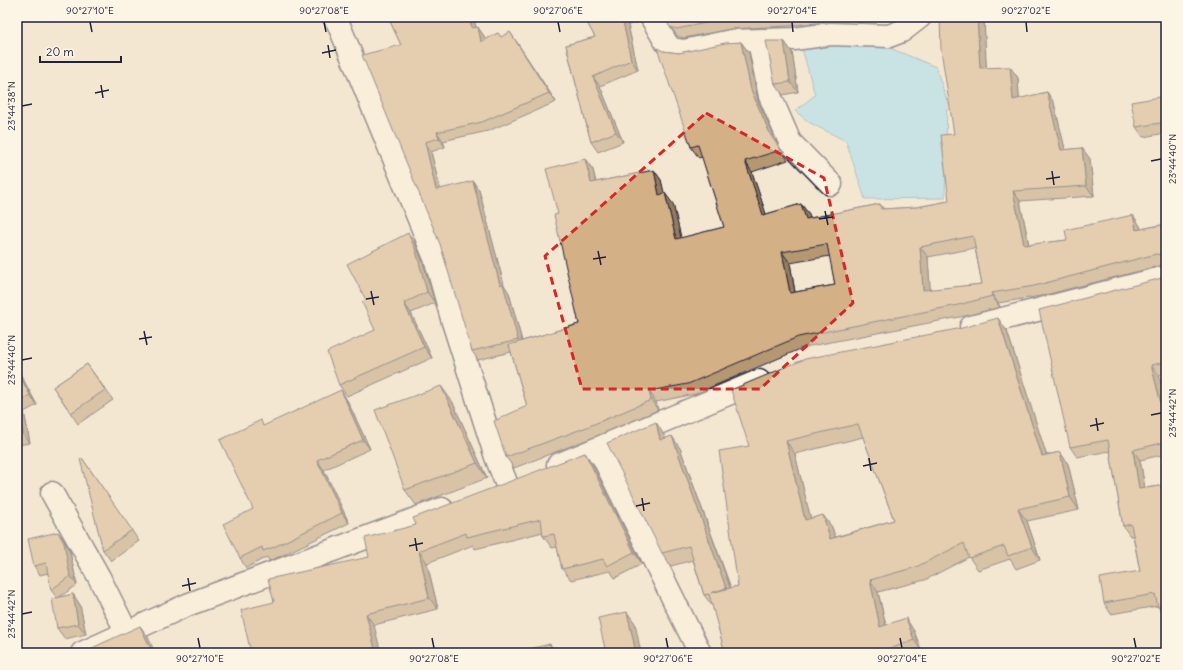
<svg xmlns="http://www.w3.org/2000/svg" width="1183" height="670" font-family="Delius,sans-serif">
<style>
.water{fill:#96dcf8;stroke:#6892ac}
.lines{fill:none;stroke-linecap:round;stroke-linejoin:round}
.minor-casing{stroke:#22223b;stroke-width:25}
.tertiary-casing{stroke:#22223b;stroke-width:25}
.minor{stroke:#fcf5e5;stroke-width:22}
.tertiary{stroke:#fcf5e5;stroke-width:22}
.wall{fill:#b59772;stroke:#22223b;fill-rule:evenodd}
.shaded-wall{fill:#947b5d;stroke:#22223b}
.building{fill:#d3b085;stroke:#22223b;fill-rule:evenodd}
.marked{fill:none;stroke:#d62828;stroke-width:3;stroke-dasharray:8 5;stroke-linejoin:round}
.ticks{fill:none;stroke:#22223b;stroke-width:1.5}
.neatline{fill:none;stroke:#22223b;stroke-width:1.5}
.ticks-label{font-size:10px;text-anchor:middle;fill:#22223b}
</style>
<rect width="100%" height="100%" fill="#f4e7d2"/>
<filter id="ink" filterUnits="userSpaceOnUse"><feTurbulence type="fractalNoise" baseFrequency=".025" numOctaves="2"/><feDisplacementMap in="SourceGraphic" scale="8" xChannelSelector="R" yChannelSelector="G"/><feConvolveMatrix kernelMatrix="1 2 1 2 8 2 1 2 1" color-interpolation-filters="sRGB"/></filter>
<g filter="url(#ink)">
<polygon class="water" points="841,36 890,48 936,67 947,101 945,198 865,199 846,141 810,123 795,111 815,95 800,41"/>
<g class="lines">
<defs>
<g id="minor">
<polyline points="334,17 338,23 435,258 453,322 496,457 507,485"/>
<polyline points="651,17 667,44 672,49 684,51 731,41 794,39 831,34 889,36 902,31 920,17"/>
<polyline points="759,41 770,96 790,142 831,184"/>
<polyline points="599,449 700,653"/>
<polyline points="52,493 99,577 127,633"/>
</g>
<g id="tertiary">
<polyline points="971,327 1166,277"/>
<polyline points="558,465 759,381"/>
<polyline points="82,653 187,605 442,509"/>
</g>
</defs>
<use href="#minor" class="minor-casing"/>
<use href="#tertiary" class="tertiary-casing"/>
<use href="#minor" class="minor"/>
<use href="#tertiary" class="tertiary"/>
</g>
<g class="wall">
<polygon points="47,17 55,17 50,21"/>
<path d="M388,17H473L476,27L484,36L485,40L498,33L501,37L516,41L556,102L488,131L443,141L445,147L431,152L440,189L479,190L504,285L509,293L522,341L579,324L558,214L585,159L593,170L596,182L654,170L661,180L664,194L673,204L681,238L724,227L702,157L699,158L691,147L663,51L679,53L741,42L749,53L758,101L778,145L788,160L752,172L766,214L801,204L809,214L810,218L880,204L884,209L917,207L949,201L954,134L984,19L986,68L1010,67L1018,78L1019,99L1047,92L1054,103L1065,150L1082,148L1090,159L1094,196L1020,201L1029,245L1067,240L1133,215L1140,226L1141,229L1166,224V265H1163L1041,296L998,303L1000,307L965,316L805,347L695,394L656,402L658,410L594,437L514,468L506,457L527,406L511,352L478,360L472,351L401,45ZM975,248L982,284L930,290L928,257ZM830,256L835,285L795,292L790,263Z"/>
<polygon points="584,17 640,17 640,22 628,25 638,70 600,86 623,142 598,152 591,142 566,45 595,37"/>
<polygon points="664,17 824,17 824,22 788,26 730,29 684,38 677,36"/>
<polygon points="784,41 792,52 798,92 783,95 775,84"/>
<polygon points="1166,96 1166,133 1143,137 1136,127"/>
<polygon points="408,233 415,243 423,262 435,303 411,313 432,358 347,396 339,385 375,330 366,300"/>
<polygon points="1166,276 1166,374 1159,375 1166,404 1166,454 1140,460 1145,488 1166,485 1166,618 1158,607 1158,606 1111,614 1104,603 1140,571 1133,536 1130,536 1123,526 1110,451 1077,457 1070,447 1162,278"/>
<path d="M1007,331L1046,455L1060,452L1068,464L1079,510L1027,521L1040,560L1016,569L1010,559L978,570L969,557L925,580L878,592L886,625L914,631L922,652L921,653H725L713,607L704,595L693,560L671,566L662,553L664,435L665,438L680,448L731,588L738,586L749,446ZM863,437L894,520L835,537L832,527L810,518L795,454Z"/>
<polygon points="87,364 113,400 78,424 53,387"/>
<polygon points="17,368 37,405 24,412 30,443 17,445"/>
<polygon points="347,400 370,449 324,470 349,523 281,556 269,561 267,557 246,568 240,558 253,509"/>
<polygon points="452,401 487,478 416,505 405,490"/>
<polygon points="585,453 593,465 642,564 615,578 610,571 571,580 562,569 557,547 552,548 543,536 543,532 475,549 473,545 427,563 438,609 374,625 274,602 369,557 416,525"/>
<polygon points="82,458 139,541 111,561 103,550"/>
<polygon points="64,540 70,552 77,585 58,598 73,594 80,605 86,634 65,639 57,628 57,598 51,590 48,573 40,575 34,566"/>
</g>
<g class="shaded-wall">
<polygon points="469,17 473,17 479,37 472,28"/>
<polygon points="622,17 628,25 638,70 631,60"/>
<polygon points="636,17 640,17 640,22"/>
<polygon points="820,17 824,17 824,22"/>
<polygon points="977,17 983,17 984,19 987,79 980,68"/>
<polygon points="478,27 484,36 488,51 481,42"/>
<polygon points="510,32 516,41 556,102 549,93"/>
<polygon points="784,41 792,52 798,92 790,82"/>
<polygon points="741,42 749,53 758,101 779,147 771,136 751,90"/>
<polygon points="1010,67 1018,78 1020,111 1013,100"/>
<polygon points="593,77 600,86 623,142 616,132"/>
<polygon points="1047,92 1054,103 1068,161 1061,150"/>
<polygon points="437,132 443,141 445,147 439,138"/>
<polygon points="425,142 431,152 443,199 436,190"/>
<polygon points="1082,148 1090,159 1094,196 1086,186"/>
<polygon points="585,159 593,170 598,194 591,183"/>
<polygon points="745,161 752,172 770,226 763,215"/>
<polygon points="654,170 661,180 667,205 659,195"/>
<polygon points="473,181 479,190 504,285 509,293 524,349 518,340 500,285"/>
<polygon points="1013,191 1020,201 1031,256 1024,245"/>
<polygon points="665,193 673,204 684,250 676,239"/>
<polygon points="801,204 809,214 813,229 806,219"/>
<polygon points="1133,215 1140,226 1143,240 1136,230"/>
<polygon points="408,233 415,243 423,262 435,303 427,292"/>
<polygon points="920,247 928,257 931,301 923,290"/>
<polygon points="782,252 790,263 797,304 790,293"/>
<polygon points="991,293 998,303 1000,307 992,296"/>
<polygon points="404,303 411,313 432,358 424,347"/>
<polygon points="998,318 1007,331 1051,469 1042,456"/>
<polygon points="1151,365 1159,375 1166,404 1166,423"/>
<polygon points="17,368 37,405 30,395 17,371"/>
<polygon points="441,386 452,401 487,478 477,463"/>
<polygon points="341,390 347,400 370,449 363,440"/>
<polygon points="649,391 656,402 658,410 651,400"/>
<polygon points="18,402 24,412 30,443 23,434"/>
<polygon points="656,422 664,435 669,452 660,440"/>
<polygon points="672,436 680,448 735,601 726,588"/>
<polygon points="786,441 795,454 814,532 805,520"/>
<polygon points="1133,450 1140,460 1147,500 1139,489"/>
<polygon points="1060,452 1068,464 1079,510 1070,497"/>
<polygon points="585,453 593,465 642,564 634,552"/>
<polygon points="317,460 324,470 349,523 342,513"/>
<polygon points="1018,509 1027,521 1040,560 1032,547"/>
<polygon points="823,515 832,527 839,551 830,539"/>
<polygon points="58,532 64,540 70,552 77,585 70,576"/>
<polygon points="419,551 427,563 438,609 429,598"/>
<polygon points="870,580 878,592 889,640 880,627"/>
<polygon points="73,594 80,605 86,634 78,624"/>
<polygon points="627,612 635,623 641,653 636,653"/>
<polygon points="366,614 374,625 381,653 376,653"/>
<polygon points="906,618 914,631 922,652 914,640"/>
<polygon points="140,626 148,637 155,653 153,653"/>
<polygon points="550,644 554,650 554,653 552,653"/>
</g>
<g class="building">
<polygon points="388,17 469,17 472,28 478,27 481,42 498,33 501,37 510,32 549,93 482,122 437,132 439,138 425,142 436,190 473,181 500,285 503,284 518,340 472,351 440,244 362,55 401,45"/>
<polygon points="584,17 622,17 631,60 593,77 616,132 591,142 566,45 595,37"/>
<polygon points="664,17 772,17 724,19 677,29 670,27"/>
<path d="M940,17H977L980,68L1010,67L1013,100L1047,92L1061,150L1082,148L1086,186L1013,191L1024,245L1067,240L1065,230L1133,215L1136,230L1166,224V257L1162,255L1156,254L1034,286L991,293L992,296L958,305L798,337L688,384L649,391L651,400L587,427L506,457L494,421L527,406L509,345L579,324L554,215L558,214L546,169L585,159L591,183L654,170L659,195L665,193L676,239L724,227L698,145L691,147L657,48L663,51L679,53L725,43L741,42L751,90L771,136L781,150L745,161L763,215L801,204L806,219L880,204L881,209L917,207L949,201L941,135L954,134L941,50ZM973,236L982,284L923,290L920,247ZM827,244L835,285L790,293L782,252Z"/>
<polygon points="766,41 784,41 790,82 775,84"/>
<polygon points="1166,96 1166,122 1136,127 1131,102"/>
<polygon points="408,233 416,251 427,292 404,303 424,347 339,385 327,352 375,330 362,302 366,300 347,264"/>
<polygon points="1166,276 1166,362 1151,365 1166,423 1166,442 1133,450 1139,489 1166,485 1166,605 1158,607 1155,594 1104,603 1100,578 1140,571 1131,524 1123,526 1108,440 1070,447 1039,310 1162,278"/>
<path d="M998,318L1042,456L1060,452L1070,497L1018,509L1032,547L1008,556L1004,546L969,558L964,543L916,567L870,580L880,627L906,618L914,640L879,653H725L709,594L704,595L689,546L662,553L607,443L656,422L660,440L672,436L726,588L711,593L738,586L719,451L749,446L731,390L805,359L962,328ZM858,424L894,520L830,539L823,515L805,520L786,441Z"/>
<polygon points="87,364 105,390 71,413 53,387"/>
<polygon points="17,371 30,395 18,402 23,434 17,435"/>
<polygon points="441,386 477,463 405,490 375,410"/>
<polygon points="341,390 363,440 317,460 342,513 274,547 263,551 262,547 240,558 223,524 253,509 220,440 261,420 263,426"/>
<polygon points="585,453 634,552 607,566 603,559 562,569 554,534 543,536 541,519 467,537 466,533 419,551 429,598 366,614 376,653 251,653 241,610 274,602 268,579 369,557 365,538 416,525 413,518"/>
<polygon points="82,458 132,530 103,550 80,459"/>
<polygon points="58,532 64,543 70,576 51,590 46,563 34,566 28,539"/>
<polygon points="73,594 78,624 57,628 52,599"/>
<polygon points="627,612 636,653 606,653 598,618"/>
<polygon points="140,626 153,653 94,653 92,648"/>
<polygon points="550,644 552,653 525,653 525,650"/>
</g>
</g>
<path d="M0 0H1183V670H0ZM706,113L824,178L853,303L760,389H582L545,256Z" fill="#f4e7d2" fill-opacity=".55" fill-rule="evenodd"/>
<path class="marked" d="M706,113L824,178L853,303L760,389H582L545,256Z"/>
<path class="ticks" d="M90,22L92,32M324,22L326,32M558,22L560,32M792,22L793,32M1026,22L1027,32M328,45L330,58M322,53L336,50M101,85L103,98M95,93L109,90M22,106L32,104M1151,161L1161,159M1052,171L1054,185M1046,179L1060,177M825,211L828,225M819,219L833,217M598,251L601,265M593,259L606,257M371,291L374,305M366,299L379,297M144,331L147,345M139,339L152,337M22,360L32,358M1151,415L1161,413M1096,418L1098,431M1090,426L1104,423M869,458L871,471M863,466L877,463M642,498L644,511M636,506L650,503M415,538L417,551M409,546L423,543M188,578L190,591M182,586L196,583M22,614L32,612M198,638L200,648M432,638L434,648M666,638L668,648M900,638L902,648M1134,638L1136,648"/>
<rect width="1183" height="670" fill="none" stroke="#fcf5e5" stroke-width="44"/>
<path d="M40 56v6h81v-6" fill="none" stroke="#22223b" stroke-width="2"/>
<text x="46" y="56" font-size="12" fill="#22223b" stroke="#fcf5e5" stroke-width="3" paint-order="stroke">20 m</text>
<rect x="22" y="22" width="1139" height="626" class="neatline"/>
<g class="ticks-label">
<text x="90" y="14">90°27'10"E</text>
<text x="324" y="14">90°27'08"E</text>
<text x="558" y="14">90°27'06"E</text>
<text x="792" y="14">90°27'04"E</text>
<text x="1026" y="14">90°27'02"E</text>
<text transform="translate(11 106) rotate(-90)" y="4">23°44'38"N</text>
<text transform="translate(1172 159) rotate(-90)" y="4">23°44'40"N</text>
<text transform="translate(11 360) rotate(-90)" y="4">23°44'40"N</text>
<text transform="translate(1172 413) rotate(-90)" y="4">23°44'42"N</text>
<text transform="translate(11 614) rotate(-90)" y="4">23°44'42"N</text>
<text x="200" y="662">90°27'10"E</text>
<text x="434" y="662">90°27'08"E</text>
<text x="668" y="662">90°27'06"E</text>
<text x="902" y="662">90°27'04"E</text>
<text x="1136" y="662">90°27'02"E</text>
</g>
</svg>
